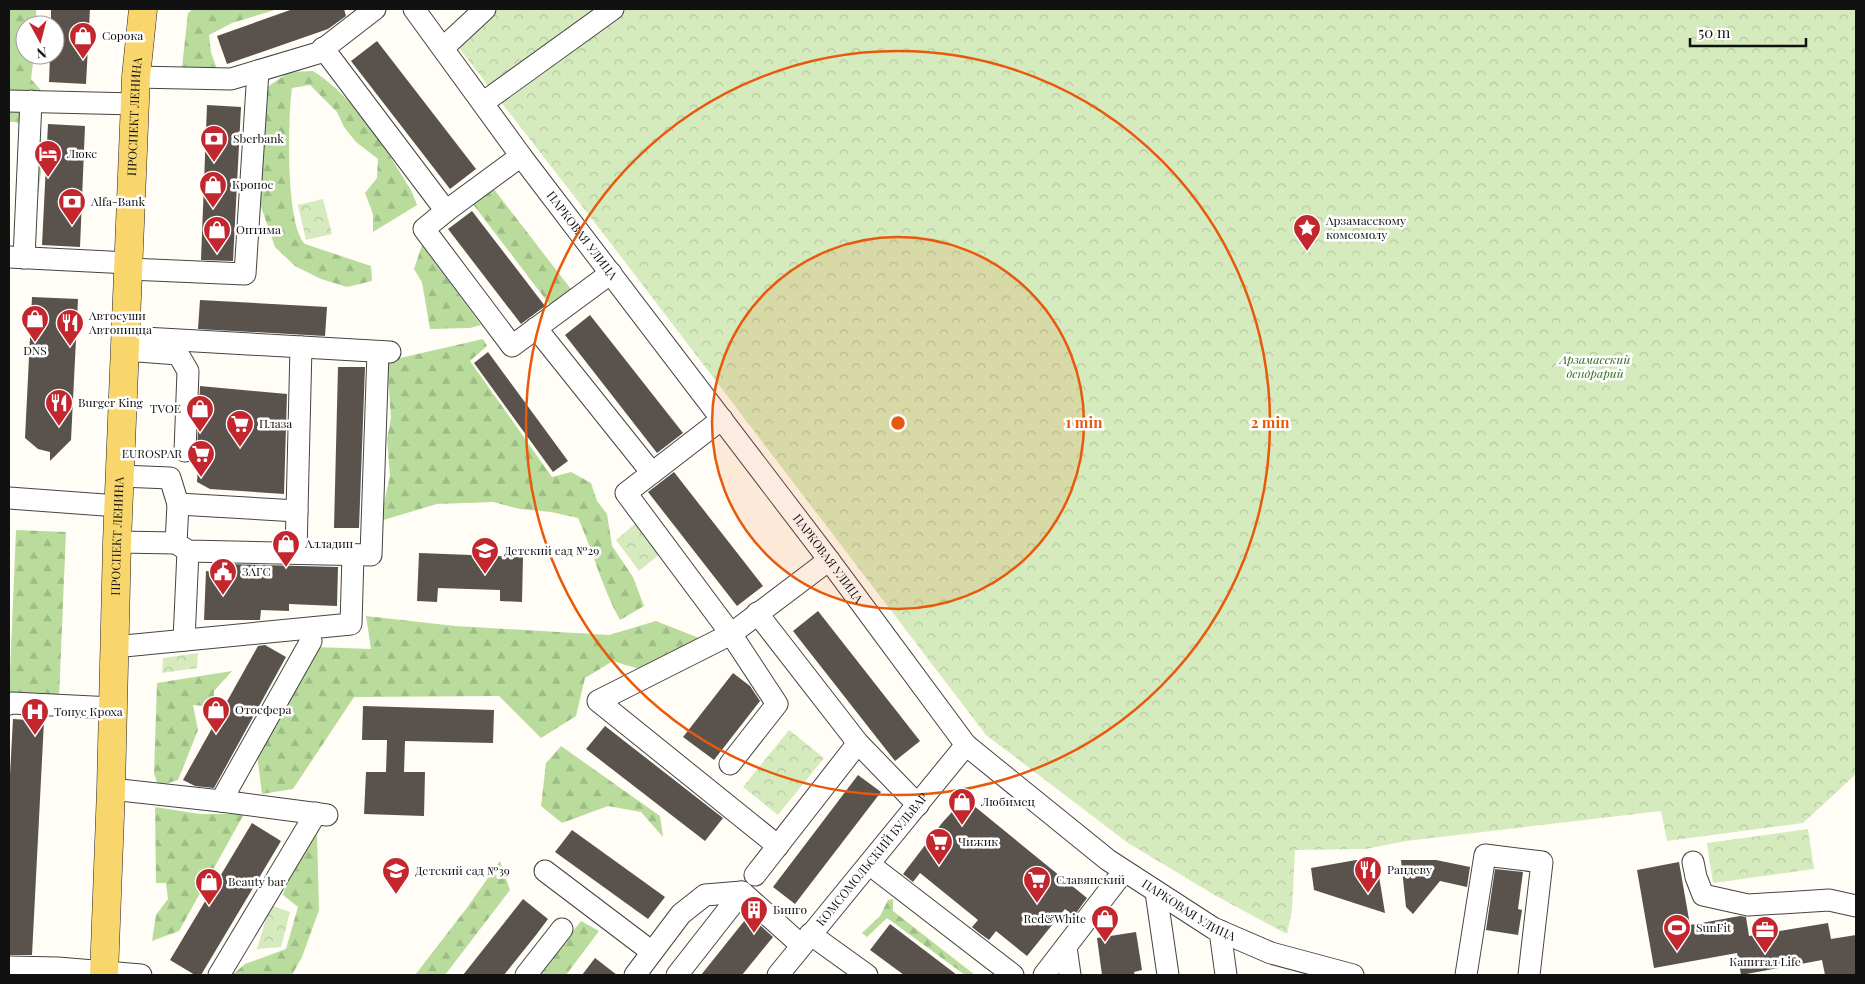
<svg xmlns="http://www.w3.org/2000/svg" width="1865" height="984" font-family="'Playfair Display',serif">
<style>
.forest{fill:url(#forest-firs)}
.park{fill:url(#park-crowns)}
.building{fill:#5a524d}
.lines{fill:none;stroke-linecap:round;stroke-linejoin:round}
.minor-casing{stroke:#444;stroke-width:23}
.major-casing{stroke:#222;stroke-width:29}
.minor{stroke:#fff;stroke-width:21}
.major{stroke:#f9d66b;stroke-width:28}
.ring{fill:none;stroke:#e8590c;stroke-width:2.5}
.labels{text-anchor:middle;stroke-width:5;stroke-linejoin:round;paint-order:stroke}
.poi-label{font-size:12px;fill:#111;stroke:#fff;text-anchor:start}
.street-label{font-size:12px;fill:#111;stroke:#fff}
.park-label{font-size:12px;font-style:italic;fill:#2f6b1f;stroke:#fff}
.centre{fill:#e8590c;stroke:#fff;stroke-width:2.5}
.ring-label{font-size:15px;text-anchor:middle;font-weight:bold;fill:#e8590c;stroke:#fff;stroke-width:5;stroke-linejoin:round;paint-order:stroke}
</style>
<defs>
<pattern id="forest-firs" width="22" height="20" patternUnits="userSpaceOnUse" patternTransform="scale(1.25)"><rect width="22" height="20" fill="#b9dc9c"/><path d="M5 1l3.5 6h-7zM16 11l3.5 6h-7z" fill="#9ebc85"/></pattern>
<pattern id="park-crowns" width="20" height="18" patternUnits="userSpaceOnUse" patternTransform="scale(1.25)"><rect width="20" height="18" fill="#d5ebbd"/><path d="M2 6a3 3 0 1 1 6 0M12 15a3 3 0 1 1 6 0" fill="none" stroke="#b6c8a1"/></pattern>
</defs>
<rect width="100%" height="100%" fill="#fffdf5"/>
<g class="forest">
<polygon points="9,9 36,9 37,25 25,25 25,55 34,55 31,79 45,95 40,127 41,172 37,204 36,243 29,244 21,126 16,122 9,122"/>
<polygon points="193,9 278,9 232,23 209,35 211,53 218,71 187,72 182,67 188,13"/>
<path d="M313,71C356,98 386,149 412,192L417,205L373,232V214L365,193L377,178L378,159L356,142L344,127L337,112L310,85L292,88C288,116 285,225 305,244L371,266L372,281L347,287L321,279L295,266L275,247L258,198L266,88L289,72Z"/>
<polygon points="493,188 574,293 553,309 472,203"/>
<polygon points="422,245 481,325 470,328 430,329 422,282 414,269"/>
<path d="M483,339L487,346L470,361L552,477L571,472L591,483L597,501L607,514L612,546L633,577L644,606L620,620C602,588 593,551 578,518L551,512L520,509L493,502L437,504L380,521L390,476L387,439L391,418L387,361Z"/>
<polygon points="16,530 66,532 59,697 9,696"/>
<polygon points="366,616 455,626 609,635 656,621 704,640 639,669 613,661 585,678 576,716 541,738 499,696 354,697 293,789 262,794 257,754 315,647 371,649"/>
<polygon points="232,671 214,691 213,707 193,705 198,730 178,780 158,786 154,773 157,683"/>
<polygon points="561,746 660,816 663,837 641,812 608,806 562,823 541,806 546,763"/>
<polygon points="155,807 200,814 244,814 179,931 152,941 156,915 168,899 166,883 156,883"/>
<polygon points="317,834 319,910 302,957 292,975 232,975 245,964 286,949 298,907 283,895 288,877"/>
<polygon points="500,861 510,890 445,975 415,975 466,909"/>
<polygon points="893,899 893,911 975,975 965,975 887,918 867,937 862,933 880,916 888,900"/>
<polygon points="581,921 599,931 566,975 538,975"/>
</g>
<g class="park">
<polygon points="485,9 1856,9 1856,774 1803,823 1667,841 1661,811 1406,841 1366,849 1295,850 1292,910 1287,934 1218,897 1128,843 986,735 619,254 452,39"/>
<polygon points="323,199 332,234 306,240 298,205"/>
<polygon points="636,523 660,554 639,571 616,540"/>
<polygon points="198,653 197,668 162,673 163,658"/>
<polygon points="789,730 824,758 778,815 743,787"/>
<polygon points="1808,829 1814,869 1713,883 1707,843"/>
<polygon points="270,905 290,912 281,947 257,949"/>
</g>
<g class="building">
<polygon points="51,9 90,9 86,84 49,82 50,55 55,55 55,25 51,25"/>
<polygon points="293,9 344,9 346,16 328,29 227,64 217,36"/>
<polygon points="377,41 476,169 450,189 351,61"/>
<polygon points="207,105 241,107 233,261 201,260"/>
<polygon points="48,124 85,126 80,247 42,245"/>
<polygon points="472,211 545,306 521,324 448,229"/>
<polygon points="32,297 78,299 71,440 50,461 50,452 38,449 25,438"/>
<polygon points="200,300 327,307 325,336 198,329"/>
<polygon points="590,315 683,433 657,453 565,335"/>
<polygon points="488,352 568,461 553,472 474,363"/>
<polygon points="338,367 365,367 359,528 334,528"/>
<polygon points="200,386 287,394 284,494 210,489 197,482 198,468 194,468 194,459 197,451"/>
<polygon points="674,472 763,586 737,606 648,492"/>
<polygon points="419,553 523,557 522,602 500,601 500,590 438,588 437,602 417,601"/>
<polygon points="225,564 338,567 337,606 289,604 289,611 261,610 260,620 204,620 206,571 225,573"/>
<polygon points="818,611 920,741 895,761 793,631"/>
<polygon points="265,645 286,657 214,788 195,786 183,780 258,646"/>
<polygon points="733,673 750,686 760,701 714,760 683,737"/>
<polygon points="363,706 494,710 493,743 405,741 404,772 425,772 424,816 364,814 366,772 386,772 387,740 362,740"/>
<polygon points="13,719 44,721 32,955 9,955 9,793"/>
<polygon points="605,726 723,818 705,841 586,749"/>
<polygon points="858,775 881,792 795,904 773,887"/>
<polygon points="968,801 1087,898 1074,916 1065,909 1027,956 996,931 989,940 978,932 972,927 978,920 920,873 913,882 903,874 942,823 961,802"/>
<polygon points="252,823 281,841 201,975 195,975 170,960"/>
<polygon points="572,830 665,897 648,919 555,852"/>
<polygon points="1356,860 1377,864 1385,913 1314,890 1311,868"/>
<polygon points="1401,860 1436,860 1470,867 1467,887 1440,881 1413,914 1406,907"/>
<polygon points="1679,862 1690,925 1740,916 1746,917 1749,936 1828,923 1831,939 1856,935 1856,975 1825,975 1822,960 1741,975 1737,953 1654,968 1637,870"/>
<polygon points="1495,869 1523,872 1518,909 1522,910 1518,935 1486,930"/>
<polygon points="523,899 548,919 536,935 504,975 463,975"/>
<polygon points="749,915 773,937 742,975 701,975"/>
<polygon points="890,924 957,975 904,975 870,950"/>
<polygon points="1136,932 1142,970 1134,972 1135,975 1102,975 1097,938"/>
<polygon points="595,958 617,975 582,975"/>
</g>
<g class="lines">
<defs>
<g id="minor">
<path id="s1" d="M414,9L521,156L829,560L966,745L1108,860L1213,928L1271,953L1353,975"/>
<polyline points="323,48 446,211 521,156"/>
<polyline points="443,48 485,9"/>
<polyline points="136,77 231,79 318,53 375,9"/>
<polyline points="9,101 136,104"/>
<polyline points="484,102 613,9"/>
<polyline points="446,211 424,229 512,346 611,273"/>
<polyline points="9,257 129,263"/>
<polyline points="24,258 31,101"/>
<polyline points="129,269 245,274 258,71"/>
<polyline points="536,328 652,473 626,493 731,634 829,560"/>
<polyline points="126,337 390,352"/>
<polyline points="125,350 178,354 188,371 185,451"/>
<polyline points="652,473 722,419"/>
<polyline points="120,476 170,478 178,504 297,511 301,347"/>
<polyline points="9,498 118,506"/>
<polyline points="178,504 176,543 188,551 371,555 378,352"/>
<polyline points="117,542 176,543"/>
<polyline points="296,553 297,511"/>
<polyline points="184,640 188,551"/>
<polyline points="114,647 351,624 353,555"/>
<polyline points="9,704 12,703 113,708"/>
<polyline points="858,743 918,805"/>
<polyline points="730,764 777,704 731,634 598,701 778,846"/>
<polyline points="111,789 221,801 311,641"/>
<polyline points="221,801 327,815"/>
<polyline points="1693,862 1696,877 1703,895 1748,905 1829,900 1856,906"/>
<polyline points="869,864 1013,975"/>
<polyline points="545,871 652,952"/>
<polyline points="755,875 858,743 757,613"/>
<polyline points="1156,892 1168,975"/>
<polyline points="1220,931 1226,975"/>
<polyline points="810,934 867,975"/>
<polyline points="1066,947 1070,975"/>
<polyline points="9,967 58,968 141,975"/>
<polyline points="219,975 316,813"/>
<polyline points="526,975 562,929"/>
<polyline points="635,975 681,914 705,895 742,892 801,945"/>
<polyline points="677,975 742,892"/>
<path id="s2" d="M778,975L966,745"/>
<polyline points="1044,975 1124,871"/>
<polyline points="1466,975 1485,855 1542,862 1529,975"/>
</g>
<g id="major">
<path id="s3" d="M104,975L111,789L117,542L136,77L143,9"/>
</g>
</defs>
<use href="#minor" class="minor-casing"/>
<use href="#major" class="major-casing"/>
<use href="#minor" class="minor"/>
<use href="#major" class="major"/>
</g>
<circle cx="898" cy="423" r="186" fill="#e8590c" fill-opacity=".12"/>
<g class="ring">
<circle cx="898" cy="423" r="186"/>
<circle cx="898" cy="423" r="372"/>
</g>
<defs>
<symbol id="shop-pin" viewBox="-11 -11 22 30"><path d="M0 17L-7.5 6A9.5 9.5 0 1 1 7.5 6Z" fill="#c4262e" stroke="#fff"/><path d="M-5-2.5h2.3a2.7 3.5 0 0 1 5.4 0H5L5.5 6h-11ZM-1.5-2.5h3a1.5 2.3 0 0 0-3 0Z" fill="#fff"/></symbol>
<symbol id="bank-pin" viewBox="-11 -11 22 30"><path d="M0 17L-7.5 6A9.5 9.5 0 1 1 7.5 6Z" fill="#c4262e" stroke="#fff"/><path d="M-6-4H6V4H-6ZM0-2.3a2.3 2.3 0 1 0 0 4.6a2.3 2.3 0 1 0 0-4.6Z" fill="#fff"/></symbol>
<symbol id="hotel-pin" viewBox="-11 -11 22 30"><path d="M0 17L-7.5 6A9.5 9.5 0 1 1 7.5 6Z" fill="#c4262e" stroke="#fff"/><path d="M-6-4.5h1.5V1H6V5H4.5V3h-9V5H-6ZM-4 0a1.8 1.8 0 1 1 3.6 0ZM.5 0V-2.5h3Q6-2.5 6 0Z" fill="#fff"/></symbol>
<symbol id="sight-pin" viewBox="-11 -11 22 30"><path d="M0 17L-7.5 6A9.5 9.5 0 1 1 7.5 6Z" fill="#c4262e" stroke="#fff"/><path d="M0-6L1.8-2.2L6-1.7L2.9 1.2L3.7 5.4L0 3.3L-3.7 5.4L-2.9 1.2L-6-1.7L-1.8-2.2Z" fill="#fff"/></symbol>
<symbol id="restaurant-pin" viewBox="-11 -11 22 30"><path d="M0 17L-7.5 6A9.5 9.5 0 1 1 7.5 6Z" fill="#c4262e" stroke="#fff"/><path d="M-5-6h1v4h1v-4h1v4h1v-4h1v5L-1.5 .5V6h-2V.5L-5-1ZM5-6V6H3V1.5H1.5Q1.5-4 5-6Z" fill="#fff"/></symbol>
<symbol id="supermarket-pin" viewBox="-11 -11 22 30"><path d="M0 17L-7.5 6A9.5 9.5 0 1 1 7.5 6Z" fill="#c4262e" stroke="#fff"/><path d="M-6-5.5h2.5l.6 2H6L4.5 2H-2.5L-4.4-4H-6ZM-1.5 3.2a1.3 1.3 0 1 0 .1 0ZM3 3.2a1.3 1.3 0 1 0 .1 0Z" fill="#fff"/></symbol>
<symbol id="school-pin" viewBox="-11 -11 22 30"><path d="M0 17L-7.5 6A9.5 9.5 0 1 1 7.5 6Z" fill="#c4262e" stroke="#fff"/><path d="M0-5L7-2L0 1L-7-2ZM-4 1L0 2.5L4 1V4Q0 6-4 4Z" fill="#fff"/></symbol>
<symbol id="civic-pin" viewBox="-11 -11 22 30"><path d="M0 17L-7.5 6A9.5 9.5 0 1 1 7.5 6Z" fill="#c4262e" stroke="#fff"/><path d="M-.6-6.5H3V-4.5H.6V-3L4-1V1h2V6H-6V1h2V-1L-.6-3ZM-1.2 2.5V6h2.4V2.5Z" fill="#fff"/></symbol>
<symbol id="hospital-pin" viewBox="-11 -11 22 30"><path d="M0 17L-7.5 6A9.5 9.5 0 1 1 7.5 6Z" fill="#c4262e" stroke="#fff"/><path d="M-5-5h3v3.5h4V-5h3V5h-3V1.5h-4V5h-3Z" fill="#fff"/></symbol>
<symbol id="building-pin" viewBox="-11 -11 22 30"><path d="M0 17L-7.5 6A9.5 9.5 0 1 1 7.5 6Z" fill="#c4262e" stroke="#fff"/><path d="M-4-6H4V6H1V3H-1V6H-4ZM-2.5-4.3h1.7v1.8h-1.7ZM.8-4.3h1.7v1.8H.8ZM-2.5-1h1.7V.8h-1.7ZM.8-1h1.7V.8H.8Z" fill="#fff"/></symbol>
<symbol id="stadium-pin" viewBox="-11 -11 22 30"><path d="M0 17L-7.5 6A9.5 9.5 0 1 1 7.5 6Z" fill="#c4262e" stroke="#fff"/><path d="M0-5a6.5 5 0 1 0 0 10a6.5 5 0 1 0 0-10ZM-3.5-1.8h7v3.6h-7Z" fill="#fff"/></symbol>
<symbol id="office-pin" viewBox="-11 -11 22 30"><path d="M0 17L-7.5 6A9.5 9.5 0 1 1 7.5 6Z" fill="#c4262e" stroke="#fff"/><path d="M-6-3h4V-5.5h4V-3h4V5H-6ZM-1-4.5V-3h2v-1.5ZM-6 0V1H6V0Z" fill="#fff"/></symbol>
</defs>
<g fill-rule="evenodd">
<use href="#shop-pin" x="67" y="20" width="32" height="43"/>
<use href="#bank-pin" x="198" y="123" width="32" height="43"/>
<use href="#hotel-pin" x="32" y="138" width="32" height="43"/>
<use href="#shop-pin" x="197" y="169" width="32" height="43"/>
<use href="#bank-pin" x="56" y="186" width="32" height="43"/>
<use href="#sight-pin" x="1291" y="212" width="32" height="43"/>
<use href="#shop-pin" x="201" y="214" width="32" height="43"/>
<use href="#shop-pin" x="19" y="303" width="32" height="43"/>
<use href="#restaurant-pin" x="54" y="307" width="32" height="43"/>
<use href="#restaurant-pin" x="43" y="387" width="32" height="43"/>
<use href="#shop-pin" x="184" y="393" width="32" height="43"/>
<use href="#supermarket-pin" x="224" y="408" width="32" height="43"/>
<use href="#supermarket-pin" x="185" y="438" width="32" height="43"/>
<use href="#shop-pin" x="270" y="528" width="32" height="43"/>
<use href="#school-pin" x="469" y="535" width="32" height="43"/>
<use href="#civic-pin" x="207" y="556" width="32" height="43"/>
<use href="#shop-pin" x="200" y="694" width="32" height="43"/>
<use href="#hospital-pin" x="19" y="696" width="32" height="43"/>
<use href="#shop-pin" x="946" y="786" width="32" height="43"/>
<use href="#supermarket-pin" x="923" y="826" width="32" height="43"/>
<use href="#restaurant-pin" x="1352" y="854" width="32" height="43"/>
<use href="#school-pin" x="380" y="855" width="32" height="43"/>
<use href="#supermarket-pin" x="1021" y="864" width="32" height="43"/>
<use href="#shop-pin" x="193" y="866" width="32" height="43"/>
<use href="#building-pin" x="738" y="894" width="32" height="43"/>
<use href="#shop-pin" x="1089" y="903" width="32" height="43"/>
<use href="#stadium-pin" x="1661" y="912" width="32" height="43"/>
<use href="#office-pin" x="1749" y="914" width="32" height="43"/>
</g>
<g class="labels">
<g class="poi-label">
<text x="102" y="40">Сорока</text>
<text x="233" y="143">Sberbank</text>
<text x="67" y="158">Люкс</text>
<text x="232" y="189">Кронос</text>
<text x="91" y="206">Alfa-Bank</text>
<text x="1326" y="225">Арзамасскому<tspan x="1326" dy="14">комсомолу</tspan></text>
<text x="236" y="234">Оптима</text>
<text x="89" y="320">Автосуши<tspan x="89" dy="14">Автопицца</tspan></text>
<text x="35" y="355" text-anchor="middle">DNS</text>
<text x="78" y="407">Burger King</text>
<text x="181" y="413" text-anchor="end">TVOE</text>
<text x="259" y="428">Плаза</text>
<text x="182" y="458" text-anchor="end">EUROSPAR</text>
<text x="305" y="548">Алладин</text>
<text x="504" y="555">Детский сад №29</text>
<text x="242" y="576">ЗАГС</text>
<text x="235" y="714">Отосфера</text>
<text x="54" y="716">Тонус Кроха</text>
<text x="981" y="806">Любимец</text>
<text x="958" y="846">Чижик</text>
<text x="1387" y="874">Рандеву</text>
<text x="415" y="875">Детский сад №39</text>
<text x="1056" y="884">Славянский</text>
<text x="228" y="886">Beauty bar</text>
<text x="773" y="914">Бинго</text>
<text x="1086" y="923" text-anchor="end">Red&amp;White</text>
<text x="1696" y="932">SunFit</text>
<text x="1765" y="966" text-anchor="middle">Капитал Life</text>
</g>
<g class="street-label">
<text dy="4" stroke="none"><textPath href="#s3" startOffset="859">ПРОСПЕКТ ЛЕНИНА</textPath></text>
<text dy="4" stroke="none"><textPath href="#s1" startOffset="282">ПАРКОВАЯ УЛИЦА</textPath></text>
<text dy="4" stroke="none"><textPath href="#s3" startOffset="439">ПРОСПЕКТ ЛЕНИНА</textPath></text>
<text dy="4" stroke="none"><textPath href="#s1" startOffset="688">ПАРКОВАЯ УЛИЦА</textPath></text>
<text dy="4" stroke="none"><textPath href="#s2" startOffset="149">КОМСОМОЛЬСКИЙ БУЛЬВАР</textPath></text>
<text dy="4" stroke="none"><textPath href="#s1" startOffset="1198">ПАРКОВАЯ УЛИЦА</textPath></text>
</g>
<g class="park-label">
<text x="1595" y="364">Арзамасский<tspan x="1595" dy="14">дендрарий</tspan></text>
</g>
</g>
<circle cx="898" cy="423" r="8" class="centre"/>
<g class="ring-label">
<text x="1084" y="428">1 min</text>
<text x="1270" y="428">2 min</text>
</g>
<rect width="1865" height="984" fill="none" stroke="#111111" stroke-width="20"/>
<g transform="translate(40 40) rotate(173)"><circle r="24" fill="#ffffff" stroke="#a0a0a0"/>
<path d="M0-4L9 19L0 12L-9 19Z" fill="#c4262e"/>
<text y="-8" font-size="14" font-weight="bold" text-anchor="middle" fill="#111111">N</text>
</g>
<path d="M1690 38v8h116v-8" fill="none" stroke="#111111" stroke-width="2.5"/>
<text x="1698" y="38" font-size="15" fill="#111111" stroke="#ffffff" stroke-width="4" paint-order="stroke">50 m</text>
</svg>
